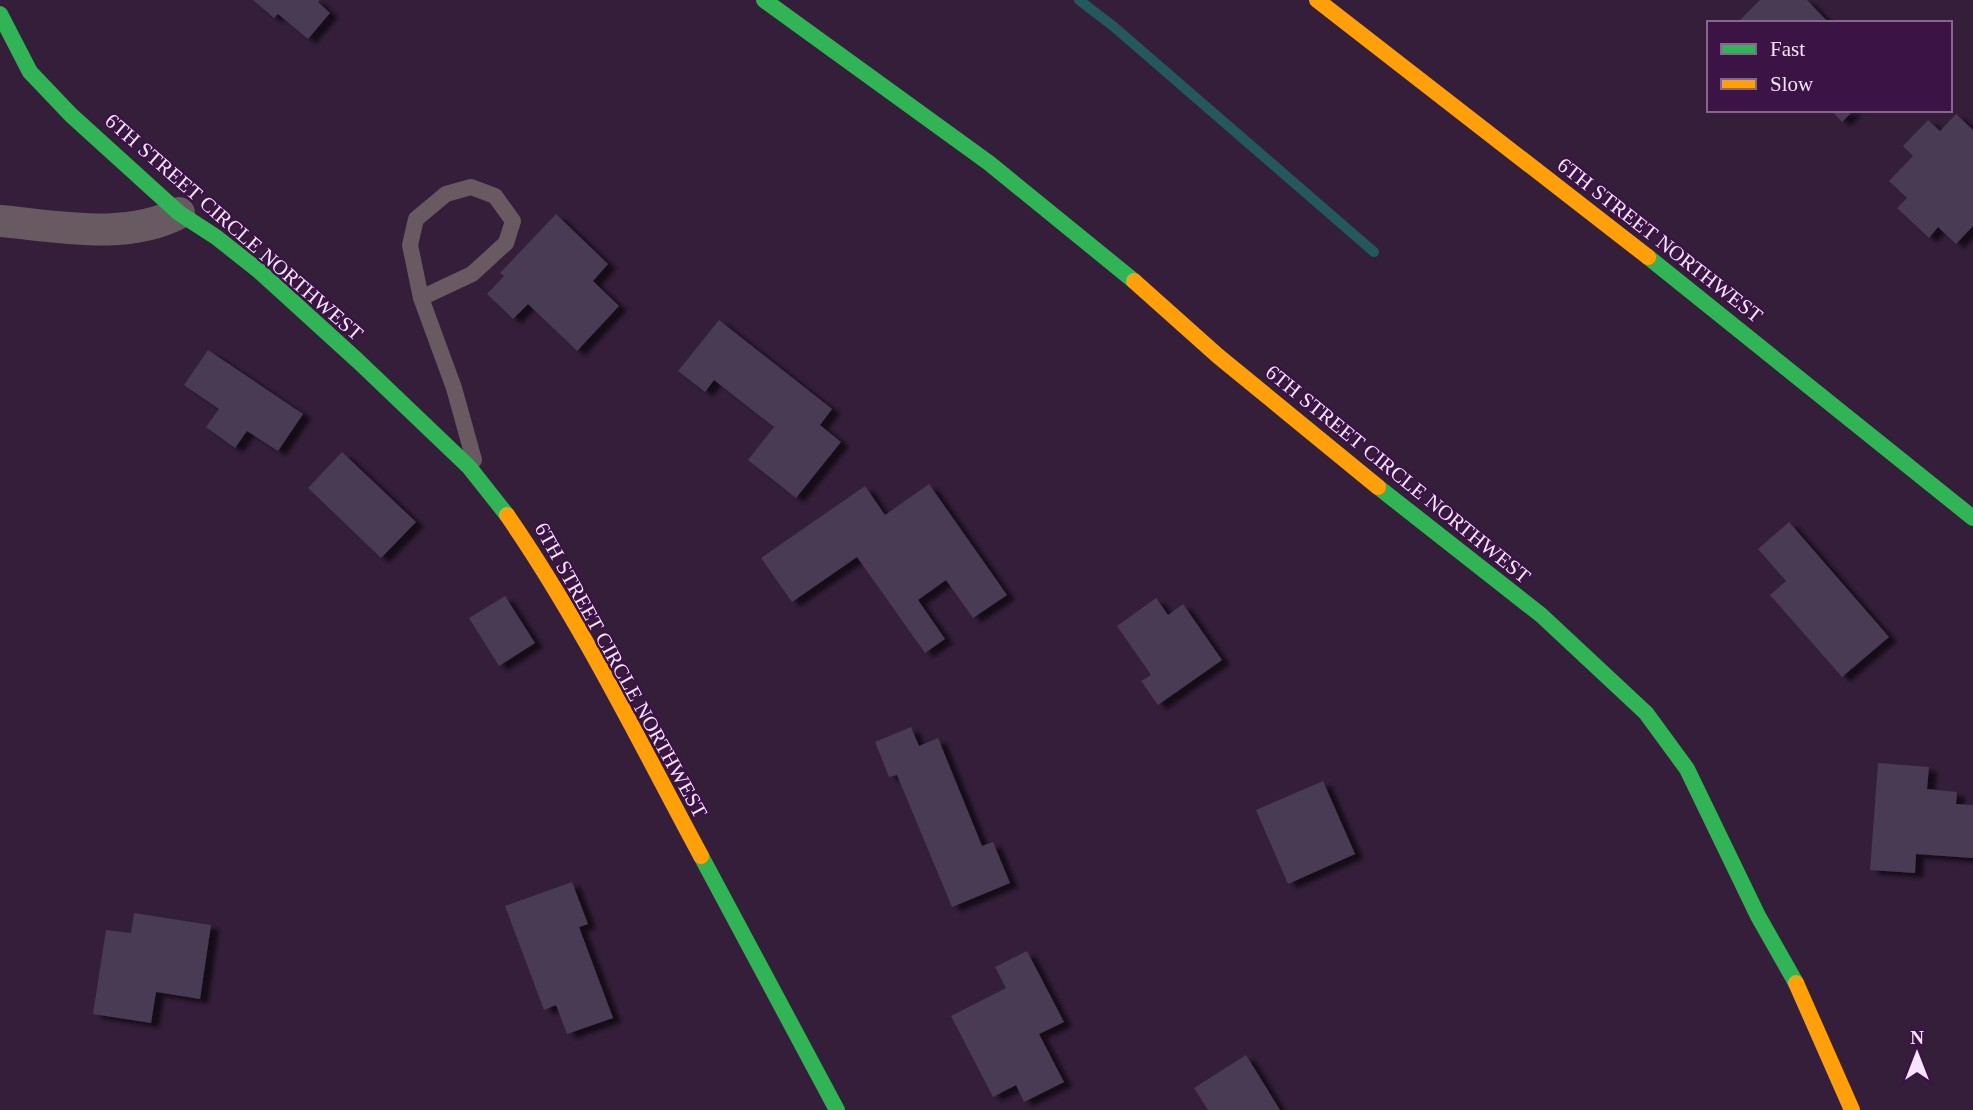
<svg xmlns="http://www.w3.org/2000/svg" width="1973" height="1110" font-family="Georgia,serif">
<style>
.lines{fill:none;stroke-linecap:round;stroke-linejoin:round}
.stream{stroke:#25585d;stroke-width:10}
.building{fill:#483a52;filter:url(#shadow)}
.lane{stroke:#695a61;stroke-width:16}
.street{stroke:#695a61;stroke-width:32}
.fast{stroke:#30b455;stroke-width:16}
.slow{stroke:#ff9f0a;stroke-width:16}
.labels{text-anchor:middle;stroke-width:5;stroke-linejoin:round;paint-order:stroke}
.street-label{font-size:21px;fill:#f6e3fc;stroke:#3b1345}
</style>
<defs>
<filter id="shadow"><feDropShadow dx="8" dy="4.5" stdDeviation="2" flood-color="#0009"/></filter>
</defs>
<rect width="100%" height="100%" fill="#341e3a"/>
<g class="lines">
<polyline class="stream" points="1079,0 1113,26 1374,252"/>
</g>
<g class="building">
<polygon points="253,0 320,0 318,2 330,13 308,39 278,14 274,18"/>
<polygon points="1760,0 1807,0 1829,23 1743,23 1740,20"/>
<polygon points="1831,110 1854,110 1842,122"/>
<polygon points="1956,114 1973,130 1973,226 1956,244 1938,227 1929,238 1897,208 1907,198 1889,181 1913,156 1903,146 1928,120 1940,131"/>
<polygon points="556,214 608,264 593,281 619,306 577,351 528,304 513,319 487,294 504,276 500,273"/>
<polygon points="719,320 832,409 820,425 841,442 796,498 748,460 774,427 714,380 705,392 678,371"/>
<polygon points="208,350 303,414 278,451 247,431 235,448 206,427 219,409 184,385"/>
<polygon points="342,452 416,522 381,558 308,488"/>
<polygon points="929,484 1007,595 973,618 946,580 918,600 945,639 925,653 857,557 792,602 761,558 865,486 885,515"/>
<polygon points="1789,522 1889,637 1842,677 1770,595 1786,581 1758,549"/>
<polygon points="505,596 535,643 499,666 469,618"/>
<polygon points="1156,598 1168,615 1183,604 1222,660 1158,705 1141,681 1151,675 1117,626"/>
<polygon points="911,727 919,746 938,738 982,846 993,842 1010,883 952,907 897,775 889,777 875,742"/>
<polygon points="1878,763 1929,767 1927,789 1957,792 1956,804 1973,805 1973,858 1916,854 1915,873 1870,870"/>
<polygon points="1323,781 1355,854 1288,884 1256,810"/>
<polygon points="572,882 588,924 579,927 613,1018 567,1034 556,1005 544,1010 505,906"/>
<polygon points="134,913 211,925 200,999 156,992 151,1023 93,1014 106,930 131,933"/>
<polygon points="1027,951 1064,1022 1039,1034 1064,1082 1024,1102 1016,1085 993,1097 951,1016 1006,988 995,967"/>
<polygon points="1246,1055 1280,1110 1208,1110 1194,1088"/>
</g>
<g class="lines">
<polyline class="lane" points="421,298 472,274 506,243 513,221 495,196 471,187 446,194 416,219 410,245 421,298 454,388 474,460"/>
<path class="street" d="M0,221C58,226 126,241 179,213"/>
<g class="fast">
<polyline points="764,0 989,163 1134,281"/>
<polyline points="0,14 30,72 71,115 179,213 216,237 259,271 358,361 469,467 507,515"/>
<polyline points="1648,257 1973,518"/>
<polyline points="1378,487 1541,615 1646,713 1687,769 1758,916 1796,983"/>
<polyline points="701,856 837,1110"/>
</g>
<g class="slow">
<polyline points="1317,0 1648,257"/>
<polyline points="1134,281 1218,356 1378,487"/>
<path d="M507,515C581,622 639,741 701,856"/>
<polyline points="1796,983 1852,1110"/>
</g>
</g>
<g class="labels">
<g class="street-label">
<text transform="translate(234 227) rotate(41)" y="7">6TH STREET CIRCLE NORTHWEST</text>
<text transform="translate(1660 240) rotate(38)" y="7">6TH STREET NORTHWEST</text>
<text transform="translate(1398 474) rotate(39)" y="7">6TH STREET CIRCLE NORTHWEST</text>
<text transform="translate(621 670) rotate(61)" y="7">6TH STREET CIRCLE NORTHWEST</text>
</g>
</g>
<rect x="1707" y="21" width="245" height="91" fill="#3b1345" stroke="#86668e" stroke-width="2"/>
<rect x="1721" y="44" width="35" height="10" fill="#30b455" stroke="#86668e" stroke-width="2"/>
<text x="1770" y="56" font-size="21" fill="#f6e3fc">Fast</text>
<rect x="1721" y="79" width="35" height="10" fill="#ff9f0a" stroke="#86668e" stroke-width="2"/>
<text x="1770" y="91" font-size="21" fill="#f6e3fc">Slow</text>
<g transform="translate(1917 1054)" stroke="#3b1345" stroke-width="5" paint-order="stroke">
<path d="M0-5L12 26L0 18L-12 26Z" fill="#f6e3fc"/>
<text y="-10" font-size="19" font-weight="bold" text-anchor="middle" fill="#f6e3fc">N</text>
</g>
</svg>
